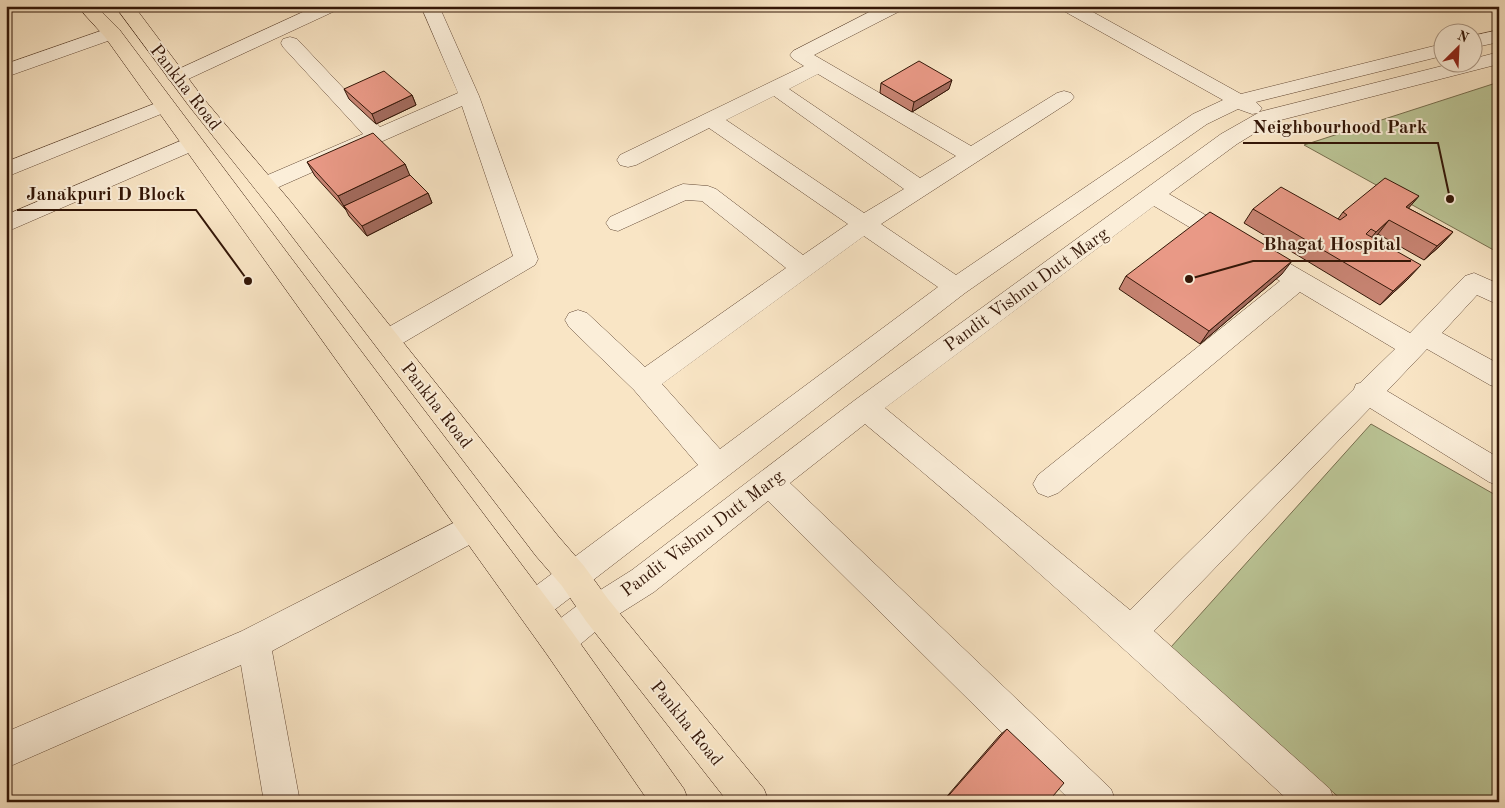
<svg xmlns="http://www.w3.org/2000/svg" width="1505" height="808" font-family="'Old Standard TT',serif">
<style>
.green{fill:#bbc596;stroke:#776e4e}
.lines{fill:none;stroke-linecap:round;stroke-linejoin:round}
.minor-casing{stroke:#644a36;stroke-width:1}
.major-casing{stroke:#331607;stroke-width:1}
.minor{fill:#fbeed9;fill-rule:evenodd}
.major{fill:#f9e5c5;fill-rule:evenodd}
.wall{fill:#c88473;stroke:#331607}
.shaded-wall{fill:#a36b5e;stroke:#331607}
.building{fill:#e99986;stroke:#331607}
.labels{text-anchor:middle;stroke-width:4;stroke-linejoin:round;paint-order:stroke}
.street-label{font-size:18px;fill:#331607;stroke:#fbeed9}
.leader{fill:none;stroke:#331607;stroke-width:2}
.callout-dot{fill:#331607;stroke:#fbeed9;stroke-width:2}
.callout-label{font-size:19px;text-anchor:middle;font-weight:bold;fill:#331607;stroke:#fbeed9;stroke-width:4;stroke-linejoin:round;paint-order:stroke}
</style>
<rect width="100%" height="100%" fill="#f9e5c5"/>
<filter id="stains"><feTurbulence type="fractalNoise" baseFrequency=".004" numOctaves="4"/><feColorMatrix values="0 0 0 0 .2 0 0 0 0 .09 0 0 0 0 .02 0 0 0 .5 -.17"/></filter>
<radialGradient id="worn" r=".72"><stop offset=".6" stop-color="#630" stop-opacity="0"/><stop offset="1" stop-color="#630" stop-opacity=".3"/></radialGradient>
<g class="green">
<polygon points="1499,82 1499,253 1304,145"/>
<polygon points="1371,424 1499,497 1499,802 1344,802 1171,647"/>
</g>
<g class="lines">
<defs>
<g id="minor">
<polygon points="316,6 340,6 337,10 184,81 177,83 170,81 167,77 170,73"/>
<polygon points="421,6 439,6 479,96 538,259 535,265 396,347 387,350 378,347 374,340 378,333 513,256 462,106 272,190 264,192 256,190 253,185 256,180 363,134 283,47 281,43 283,39 290,37 297,39 380,127 458,93"/>
<path d="M881,6H905L902,10L814,55L971,146L1057,93L1064,91L1071,93L1074,97L1071,101L881,224L956,275L1193,114L1223,100L1062,10L1059,6H1082L1241,94L1442,44V56L1256,102L1262,108L1259,112L1458,62H1472V59L1499,52V64L1273,122L1237,144L1169,194L1410,333L1465,276L1474,273L1499,284V305L1477,295L1442,333L1499,364V388L1490,385L1427,349L1387,391L1499,458V486L1489,482L1370,408L1154,631L1330,789L1335,802H1290C1151,673 1011,544 865,424L790,483L1111,789L1116,802H1072L768,501L654,592L608,621L570,653L558,657L546,653L541,641L546,629L586,599L632,570L855,400L1221,134L1258,113L1252,114L1238,109L1207,124L965,293L544,618L533,623L522,618L517,607L522,596L698,465L634,390L569,327L565,320L569,313L578,310L587,313L645,367L786,268L702,201L686,200L618,231L610,229L606,223L610,217L675,187L683,184L708,186L716,189L803,255L848,224L709,128L636,165L628,167L620,165L617,160L620,155L804,66L793,59L790,55L793,51ZM818,74L956,156L920,178L789,89ZM774,96L904,189L864,213L726,120ZM1154,206L1280,281L1038,475L1033,484L1038,493L1048,497L1058,493L1300,292L1395,349L1360,383L1356,384L1354,389L1130,610L885,408ZM864,236L938,287L720,449L662,384Z"/>
<polygon points="112,27 119,29 121,33 119,37 6,77 6,64"/>
<polygon points="1499,30 1499,42 1472,48 1472,36"/>
<polygon points="164,100 171,102 174,106 171,110 6,177 6,162"/>
<polygon points="192,136 200,138 203,143 200,148 6,232 6,215"/>
<polygon points="473,513 484,517 488,527 484,537 272,651 300,802 264,802 241,665 6,768 6,732 242,631"/>
</g>
<g id="major">
<polygon points="77,6 96,6 119,29 570,629 684,789 689,802 649,802 546,653 105,37"/>
<polygon points="115,6 134,6 203,98 291,202 558,536 584,566 608,599 764,789 769,802 728,802 586,621 562,586 536,556 275,214 189,106"/>
</g>
</defs>
<use href="#minor" class="minor-casing"/>
<use href="#major" class="major-casing"/>
<use href="#minor" class="minor"/>
<use href="#major" class="major"/>
</g>
<g class="wall">
<polygon points="881,83 949,89 912,112 880,93"/>
<polygon points="344,89 412,95 416,105 376,124 349,99"/>
<polygon points="307,162 405,164 409,175 428,193 432,203 367,236 349,216 346,210 315,176"/>
<polygon points="1419,196 1408,208 1453,232 1440,246 1424,260 1378,234 1373,238 1408,279 1380,305 1244,223 1253,209 1338,219 1343,212"/>
<polygon points="1282,274 1200,344 1119,289 1126,276"/>
<polygon points="1007,729 1048,802 942,802 1000,735"/>
</g>
<g class="shaded-wall">
<polygon points="952,80 949,89 912,112 914,102"/>
<polygon points="412,95 416,105 376,124 372,114"/>
<polygon points="405,164 411,178 344,206 346,210 338,196"/>
<polygon points="428,193 432,203 367,236 362,226"/>
<polygon points="1419,196 1407,210 1406,207"/>
<polygon points="1389,220 1378,234 1365,245 1376,232"/>
<polygon points="1453,232 1440,246 1424,260 1437,246"/>
<polygon points="1292,261 1282,274 1200,344 1209,331"/>
<polygon points="1421,265 1408,279 1380,305 1393,291"/>
</g>
<g class="building">
<polygon points="919,61 952,80 914,102 881,83"/>
<polygon points="384,71 412,95 372,114 344,89"/>
<polygon points="373,133 405,164 338,196 307,162"/>
<polygon points="410,175 428,193 362,226 344,206"/>
<polygon points="1385,178 1419,196 1406,207 1453,232 1437,246 1389,220 1376,232 1371,229 1366,234 1421,265 1393,291 1253,209 1281,187 1340,220 1347,215 1343,212"/>
<polygon points="1210,212 1292,261 1209,331 1126,276"/>
<polygon points="1007,729 1064,783 1048,802 943,802"/>
</g>
<g class="labels">
<g class="street-label">
<text transform="translate(186 87) rotate(52)" y="6">Pankha Road</text>
<text transform="translate(1026 289) rotate(-36)" y="6">Pandit Vishnu Dutt Marg</text>
<text transform="translate(437 405) rotate(52)" y="6">Pankha Road</text>
<text transform="translate(702 533) rotate(-37)" y="6">Pandit Vishnu Dutt Marg</text>
<text transform="translate(687 723) rotate(51)" y="6">Pankha Road</text>
</g>
</g>
<path class="leader" d="M1450 199L1438 143H1243M248 281L196 210H17M1189 279L1253 261H1411"/>
<g class="callout-dot">
<circle cx="1450" cy="199" r="5"/>
<circle cx="248" cy="281" r="5"/>
<circle cx="1189" cy="279" r="5"/>
</g>
<g class="callout-label">
<text x="1340" y="133">Neighbourhood Park</text>
<text x="106" y="200">Janakpuri D Block</text>
<text x="1332" y="250">Bhagat Hospital</text>
</g>
<rect width="1505" height="808" fill="none" stroke="#f9e5c5" stroke-width="25"/>
<rect x="8" y="8" width="1490" height="793" fill="none" stroke="#331607" stroke-width="2.5"/>
<rect x="12" y="12" width="1480" height="783" fill="none" stroke="#331607"/>
<g transform="translate(1458 48) rotate(24)"><circle r="24" fill="#fbeed9" stroke="#ab9885"/>
<path d="M0-4L9 19L0 12L-9 19Z" fill="#8f2418"/>
<text y="-8" font-size="14" font-weight="bold" text-anchor="middle" fill="#331607">N</text>
</g>
<rect width="100%" height="100%" filter="url(#stains)"/>
<rect width="100%" height="100%" fill="url(#worn)"/>
</svg>
